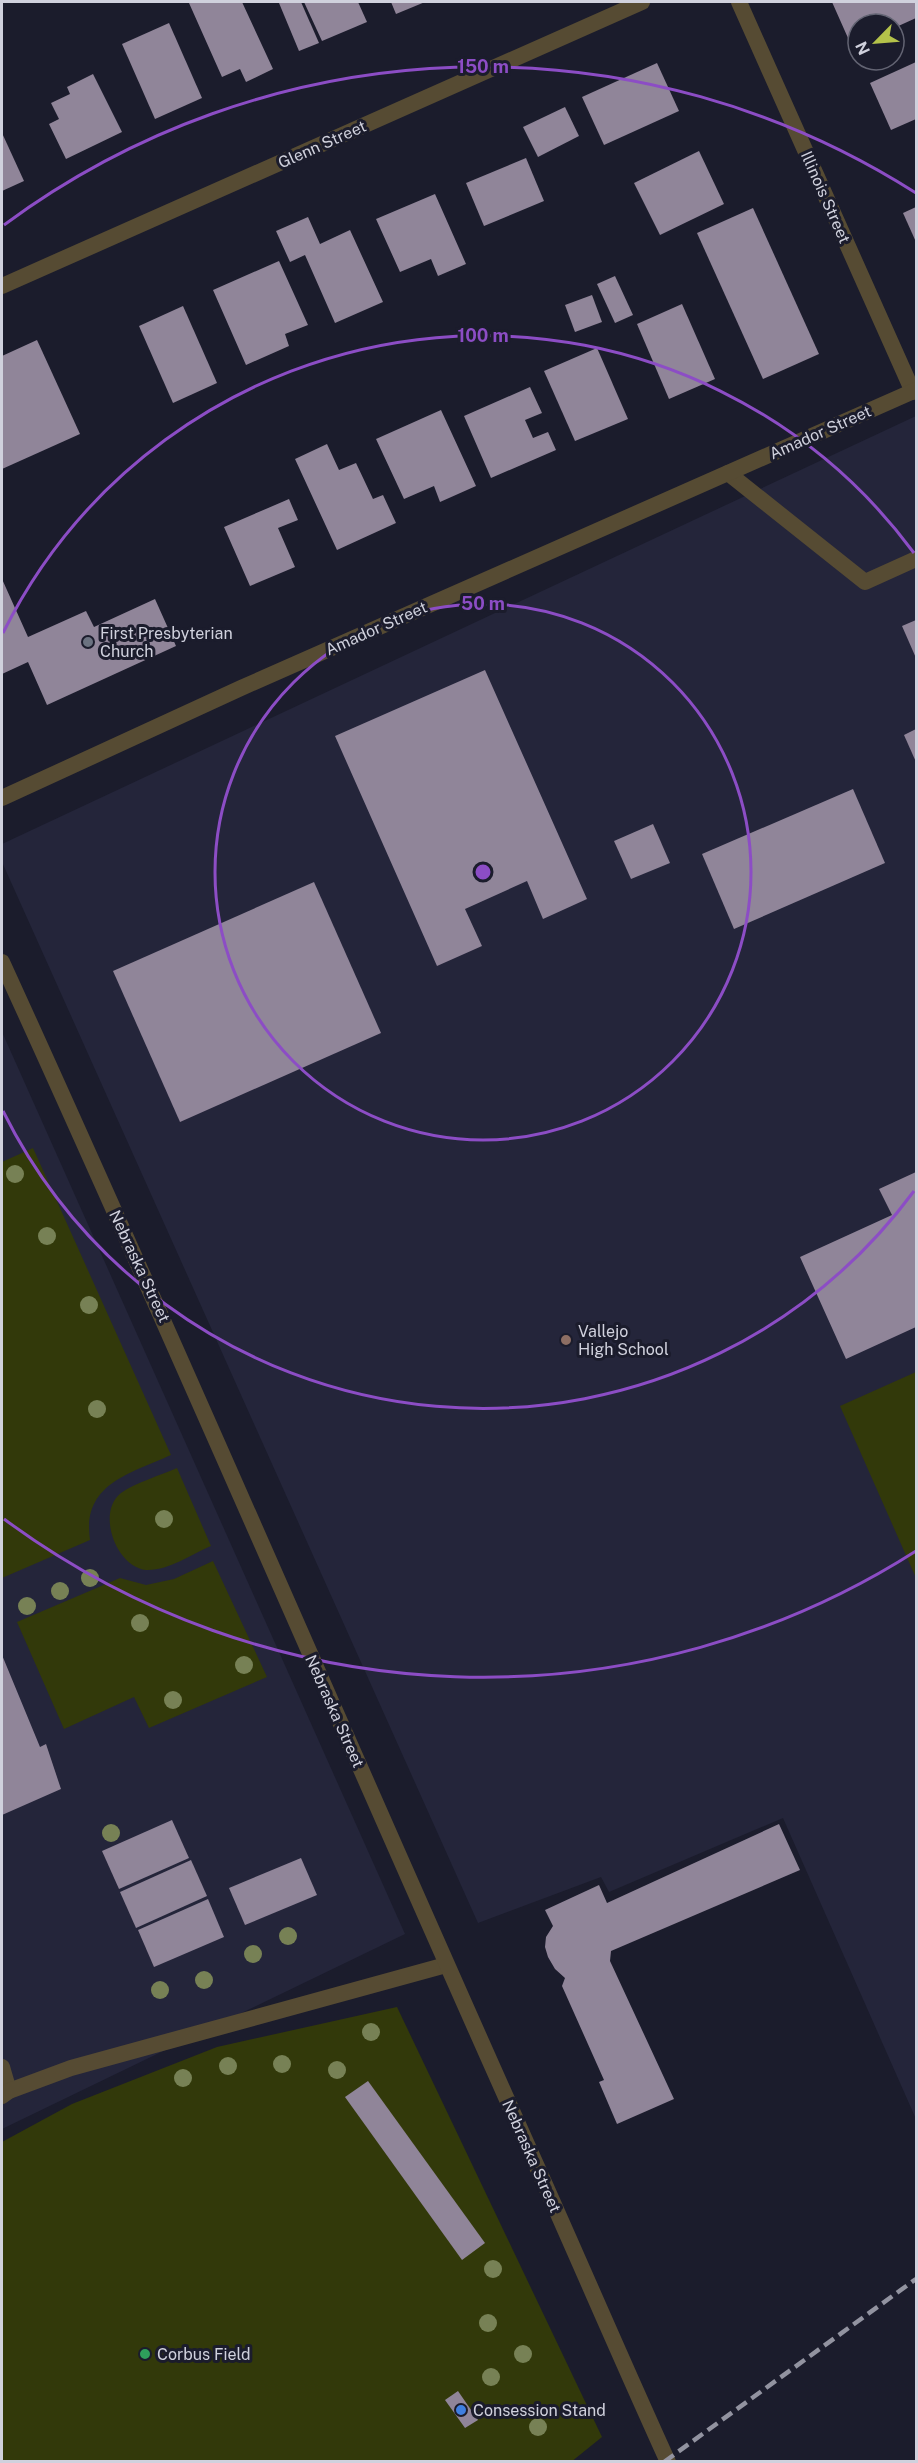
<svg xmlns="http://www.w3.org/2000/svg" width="918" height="2463" font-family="'Public Sans',sans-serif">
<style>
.built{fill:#24253a}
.green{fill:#32390a}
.building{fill:#908599}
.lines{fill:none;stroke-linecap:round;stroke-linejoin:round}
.service{stroke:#564b33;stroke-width:16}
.minor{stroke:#564b33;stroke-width:16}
.tertiary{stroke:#564b33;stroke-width:16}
.rail{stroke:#9293a0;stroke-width:4.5;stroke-dasharray:12 6;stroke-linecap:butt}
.tree{fill:#778155}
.ring{fill:none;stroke:#8c4dc5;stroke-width:3}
.worship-dot{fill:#6b7280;stroke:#1b1c2c;stroke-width:2}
.education-dot{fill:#8d6e63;stroke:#1b1c2c;stroke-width:2}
.leisure-dot{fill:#2e9e5b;stroke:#1b1c2c;stroke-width:2}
.shop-dot{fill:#3f7fe0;stroke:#1b1c2c;stroke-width:2}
.labels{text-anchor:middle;stroke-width:6;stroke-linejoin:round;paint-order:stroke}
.street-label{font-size:16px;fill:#d0d1dd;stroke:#1b1c2c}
.poi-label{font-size:16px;fill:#d0d1dd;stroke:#1b1c2c;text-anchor:start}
.centre{fill:#8c4dc5;stroke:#1b1c2c;stroke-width:3}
.ring-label{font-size:18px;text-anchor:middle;font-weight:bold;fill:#8c4dc5;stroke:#1b1c2c;stroke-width:6;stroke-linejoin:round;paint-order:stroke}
</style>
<rect width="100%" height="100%" fill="#1b1c2c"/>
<g class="built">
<polygon points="916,416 916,2119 783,1818 609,1892 601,1877 478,1923 2,862 2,844"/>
<polygon points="2,1032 405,1934 2,2129"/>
</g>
<g class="green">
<path d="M33,1148L171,1455C129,1474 82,1484 90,1540L2,1578V1162Z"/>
<polygon points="916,1372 916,1578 840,1406"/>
<path d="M177,1468L211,1546C192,1554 168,1571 146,1570C116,1567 96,1512 121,1493C135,1483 161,1475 177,1468Z"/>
<polygon points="213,1561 267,1677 149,1728 134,1697 64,1729 17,1622 120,1578 146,1585 174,1579"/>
<polygon points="397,2007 602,2437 571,2462 2,2462 2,2142 72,2104 217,2047"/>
</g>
<g class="building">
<polygon points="191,2 242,2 273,69 246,82 240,69 222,77 189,3"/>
<polygon points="283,2 301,2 319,43 299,51 279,3"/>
<polygon points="304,2 358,2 367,22 322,41"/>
<polygon points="391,2 425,2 396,14"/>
<polygon points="832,2 916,2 916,18 894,28 894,24 858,24 858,44 852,47"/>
<polygon points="169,23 202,98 155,119 122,44"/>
<polygon points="916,62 916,119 891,130 870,83"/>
<polygon points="657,63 679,111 604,145 582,97"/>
<polygon points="93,74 122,132 66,159 49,124 59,119 51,103 70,94 67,87"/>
<polygon points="565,107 579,136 538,157 523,127"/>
<polygon points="2,133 24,181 2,191"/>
<polygon points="699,151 724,204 660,235 634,183"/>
<polygon points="526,158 544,201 484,226 466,183"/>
<polygon points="435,194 466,264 438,276 431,259 400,272 376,219"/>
<polygon points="916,207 916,242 903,213"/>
<polygon points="753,208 819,354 763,379 697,233"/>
<polygon points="308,217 320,244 350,230 383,302 335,323 305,255 290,262 276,231"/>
<polygon points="279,261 308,325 285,334 289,346 246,365 213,290"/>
<polygon points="615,276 633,315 615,323 597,284"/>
<polygon points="592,295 602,322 575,332 565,305"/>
<polygon points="682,304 715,379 669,399 637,324"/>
<polygon points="183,306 217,383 173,403 139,326"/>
<polygon points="37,340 80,434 2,469 2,356"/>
<polygon points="597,348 628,419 575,441 544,371"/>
<polygon points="530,387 542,413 525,420 533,438 548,432 556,450 491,478 464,416"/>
<polygon points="441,410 476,486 440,502 434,486 404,499 376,439"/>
<polygon points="327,444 339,470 356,463 373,499 383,495 396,523 337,550 295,459"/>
<polygon points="289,499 298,520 278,528 295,567 250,586 224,527"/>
<polygon points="2,579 28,637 86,611 94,627 155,599 176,646 47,705 28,662 2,674"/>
<polygon points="916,620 916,658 902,626"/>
<polygon points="485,670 587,899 543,919 527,881 465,909 482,946 437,966 335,736"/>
<polygon points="916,729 916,762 904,735"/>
<polygon points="853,789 885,863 734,929 702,854"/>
<polygon points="653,824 670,863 631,879 614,841"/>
<polygon points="314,882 381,1033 180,1122 113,971"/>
<polygon points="916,1172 916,1327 846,1359 800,1257 892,1215 879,1189"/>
<polygon points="2,1655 40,1747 46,1744 61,1789 2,1815"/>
<polygon points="172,1820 189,1858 119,1889 102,1851"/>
<polygon points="779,1824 800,1870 611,1951 610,1961 674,2099 617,2124 599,2082 604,2080 562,1986 565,1978 555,1969 548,1957 545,1947 546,1937 553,1926 545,1910 599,1885 607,1903"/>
<polygon points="301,1858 317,1895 245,1925 229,1888"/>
<polygon points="191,1860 207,1896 136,1928 120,1892"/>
<polygon points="208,1899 224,1937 154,1967 138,1930"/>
<polygon points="368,2081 485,2243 462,2260 345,2097"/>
<polygon points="458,2391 478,2420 465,2428 445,2400"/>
</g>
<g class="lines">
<g class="service">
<polyline points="728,473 865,582 916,559"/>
<polyline points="2,2067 9,2091"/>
<polyline points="2,2096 9,2091 71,2068 446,1965"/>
</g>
<g class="minor">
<polyline points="739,2 913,392"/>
<polyline points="2,286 642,2"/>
</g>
<g class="tertiary">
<polyline points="2,798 241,688 916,390"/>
<path d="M2,962C189,1371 366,1786 551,2198C590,2286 628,2374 668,2462"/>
</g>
<polyline class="rail" points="664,2462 916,2279"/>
</g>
<g class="tree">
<circle cx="15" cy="1174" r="9"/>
<circle cx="47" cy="1236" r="9"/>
<circle cx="89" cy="1305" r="9"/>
<circle cx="97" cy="1409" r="9"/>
<circle cx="164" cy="1519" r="9"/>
<circle cx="90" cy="1578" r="9"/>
<circle cx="60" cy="1591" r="9"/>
<circle cx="27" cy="1606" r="9"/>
<circle cx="140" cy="1623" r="9"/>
<circle cx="244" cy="1665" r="9"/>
<circle cx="173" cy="1700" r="9"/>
<circle cx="111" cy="1833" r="9"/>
<circle cx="288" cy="1936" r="9"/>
<circle cx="253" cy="1954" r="9"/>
<circle cx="204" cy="1980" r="9"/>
<circle cx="160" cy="1990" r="9"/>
<circle cx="371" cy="2032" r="9"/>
<circle cx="282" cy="2064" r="9"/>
<circle cx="228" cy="2066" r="9"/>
<circle cx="337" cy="2070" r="9"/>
<circle cx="183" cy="2078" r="9"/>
<circle cx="493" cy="2269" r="9"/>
<circle cx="488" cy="2323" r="9"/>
<circle cx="523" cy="2354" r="9"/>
<circle cx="491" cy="2377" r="9"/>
<circle cx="538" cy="2427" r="9"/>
</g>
<g class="ring">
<circle cx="483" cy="872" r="268"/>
<path d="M914 1191A536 536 0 0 1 3 1111M3 633A536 536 0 0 1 914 553"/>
<path d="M916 1551A805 805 0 0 1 4 1519M4 225A805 805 0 0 1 916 193"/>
</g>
<circle class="worship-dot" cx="88" cy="642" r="6"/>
<circle class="education-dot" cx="566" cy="1340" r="6"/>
<circle class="leisure-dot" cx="145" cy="2354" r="6"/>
<circle class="shop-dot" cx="461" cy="2410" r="6"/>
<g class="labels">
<g class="street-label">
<text transform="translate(322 144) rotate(-24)" y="6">Glenn Street</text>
<text transform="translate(826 197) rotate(66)" y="6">Illinois Street</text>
<text transform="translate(820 432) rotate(-24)" y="6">Amador Street</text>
<text transform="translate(376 628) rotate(-24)" y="6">Amador Street</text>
<text transform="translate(140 1266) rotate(65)" y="6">Nebraska Street</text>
<text transform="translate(335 1711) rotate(66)" y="6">Nebraska Street</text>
<text transform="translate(532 2156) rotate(66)" y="6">Nebraska Street</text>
</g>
<g class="poi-label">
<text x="100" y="639">First Presbyterian<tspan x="100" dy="18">Church</tspan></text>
<text x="578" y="1337">Vallejo<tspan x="578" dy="18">High School</tspan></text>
<text x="157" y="2360">Corbus Field</text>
<text x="473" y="2416">Consession Stand</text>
</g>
</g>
<circle cx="483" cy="872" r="9" class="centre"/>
<g class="ring-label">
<text x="483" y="73">150 m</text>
<text x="483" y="342">100 m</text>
<text x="483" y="610">50 m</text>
</g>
<rect width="918" height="2463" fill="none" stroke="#d0d1dd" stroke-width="6"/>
<g transform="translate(876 42) rotate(245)"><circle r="28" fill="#1b1c2c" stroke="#636473" stroke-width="1.5"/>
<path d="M0-4.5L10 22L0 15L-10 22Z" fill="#b4c24a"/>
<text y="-9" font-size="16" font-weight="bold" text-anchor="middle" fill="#d0d1dd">N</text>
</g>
</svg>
